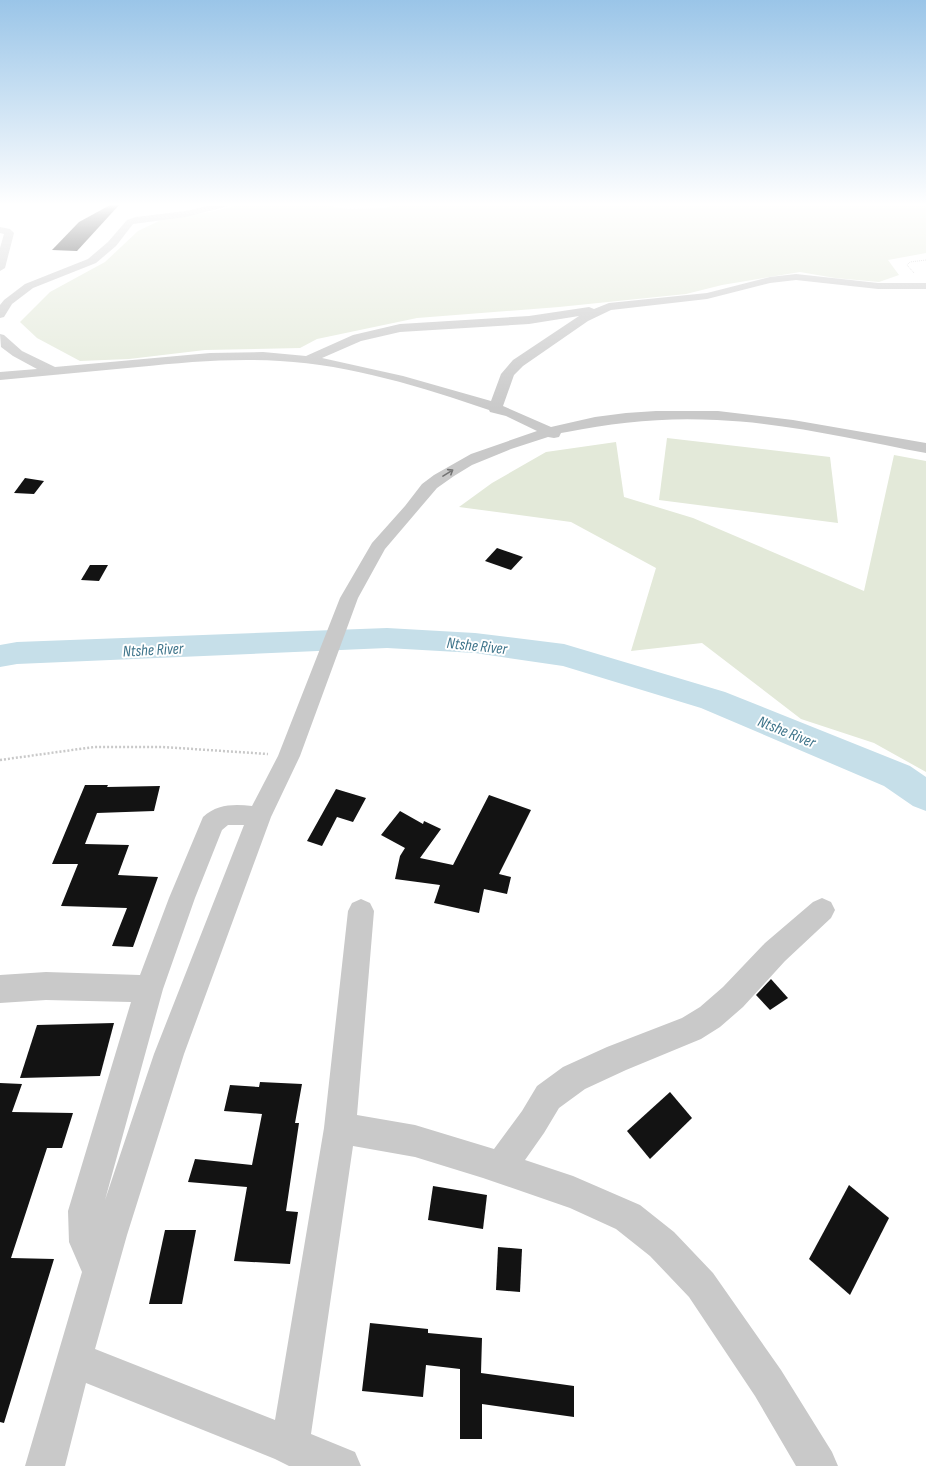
<svg xmlns="http://www.w3.org/2000/svg" width="926" height="1466" font-family="'Sofia Sans Condensed',sans-serif">
<style>
.green{fill:#e3e9d9}
.lines{fill:none;stroke-linecap:round;stroke-linejoin:round}
.river{fill:#c6dfe9;fill-rule:evenodd}
.building{fill:#131313}
.path-far1{stroke:#c9c9c9;stroke-width:1;stroke-dasharray:1 1;stroke-linecap:butt}
.path{stroke:#c9c9c9;stroke-width:2.5;stroke-dasharray:2 2;stroke-linecap:butt}
.minor{fill:#c9c9c9;fill-rule:evenodd}
.oneway{stroke:#737373}
.labels{text-anchor:middle;stroke-width:4;stroke-linejoin:round;paint-order:stroke}
.water-label{font-size:16px;font-style:italic;fill:#3e748a;stroke:#fff}
</style>
<rect width="100%" height="100%" fill="#fff"/>
<g class="green">
<polygon points="242,204 318,204 348,209 383,208 401,204 926,204 926,253 888,260 899,275 879,282 835,278 800,272 722,285 686,294 559,307 417,318 317,339 300,348 205,350 129,359 80,361 37,338 20,322 50,292 105,262 138,231 161,220 210,212"/>
<polygon points="667,438 830,457 838,523 659,500"/>
<polygon points="616,442 624,497 693,518 864,591 894,455 926,461 926,772 874,743 801,719 702,643 631,651 656,568 571,522 459,507 492,483 546,452"/>
</g>
<g class="lines">
<polygon class="river" points="387,628 475,633 564,644 725,692 910,766 926,777 926,811 913,806 884,786 701,708 563,666 475,653 387,648 17,664 0,667 0,645 17,642"/>
</g>
<g class="building">
<polygon points="112,204 120,204 77,251 52,250 79,222"/>
<polygon points="25,478 44,481 34,494 14,493"/>
<polygon points="497,548 523,557 511,570 485,561"/>
<polygon points="90,565 108,565 99,581 81,580"/>
<polygon points="85,785 108,785 107,787 160,786 154,811 97,813 85,844 129,845 118,875 158,877 133,947 112,946 127,908 61,906 78,864 52,864"/>
<polygon points="336,789 366,798 353,822 337,817 322,846 307,841"/>
<polygon points="489,795 531,810 499,874 511,877 507,894 484,889 479,913 434,903 440,885 395,879 400,856 405,848 381,835 400,811 423,824 424,821 441,829 420,858 453,865"/>
<polygon points="771,979 788,998 770,1010 756,995"/>
<polygon points="114,1023 100,1076 20,1078 37,1025"/>
<polygon points="260,1082 302,1084 295,1123 299,1123 286,1211 298,1212 290,1264 234,1261 247,1187 188,1182 195,1159 252,1165 262,1114 224,1111 230,1085 259,1087"/>
<polygon points="0,1083 22,1084 12,1112 73,1113 62,1148 47,1148 11,1258 54,1259 4,1423 0,1422"/>
<polygon points="670,1092 692,1118 650,1159 627,1131"/>
<polygon points="849,1185 889,1218 850,1295 809,1259"/>
<polygon points="433,1186 487,1195 483,1229 428,1220"/>
<polygon points="165,1230 196,1230 182,1304 149,1304"/>
<polygon points="498,1247 522,1249 520,1292 496,1290"/>
<polygon points="370,1323 428,1329 428,1333 482,1338 481,1373 574,1386 574,1417 482,1404 482,1439 460,1439 460,1369 426,1365 423,1397 362,1391"/>
</g>
<g class="lines">
<polyline class="path-far1" points="914,273 907,265 910,262 926,260"/>
<polyline class="path" points="0,760 94,747 163,747 268,754"/>
<g class="minor">
<polygon points="216,204 231,204 229,206 186,217 133,224 116,246 96,263 33,288 12,304 4,317 0,318 0,305 4,300 25,284 88,259 108,242 127,220 136,217 186,211"/>
<polygon points="0,227 10,229 14,233 5,268 0,271 0,248 4,234 0,233"/>
<path d="M796,274L878,283H926V289H878L796,280L770,283L707,299L611,310L588,321L523,366L514,375L503,406L551,427L595,417L626,413L656,411H718L793,420L926,443V453C857,440 787,423 717,420C666,417 616,422 567,432L561,433L559,437L554,438L548,437L511,449L472,465L454,476L437,488L385,549L358,598L300,756L271,817L184,1054L127,1235L95,1349L275,1420L324,1128L348,911L352,903L361,899L370,903L374,911L357,1115L415,1125L494,1149L522,1111L537,1086L563,1067L607,1047L682,1018L700,1007L723,987L765,943L813,902L822,898L831,902L835,910L831,918L785,961L743,1007L720,1027L701,1039L626,1070L585,1089L559,1108L544,1133L525,1160L573,1176L640,1205L674,1232L713,1273L781,1370L832,1452L838,1466H796L755,1396L689,1297L650,1256L616,1229L570,1208L483,1178L415,1157L353,1146L311,1434L355,1452L361,1466H289L275,1459L86,1383L65,1466H25L82,1272L69,1242L68,1211L131,1002L46,1000L0,1003V975L46,972L140,975L169,898L203,817C217,804 234,804 252,806L278,756L340,598L372,543L405,506L422,484L434,475L471,454L537,431L506,416L490,412L489,410C422,387 351,365 280,361C233,358 186,362 138,367C92,371 46,376 0,380V372L37,369L13,356L1,347L0,334L4,335L22,351L55,367L210,353L263,352L306,356L353,335L400,324L529,316L589,307L594,309L609,303L707,293L770,277ZM579,316L513,360L501,374L491,401L403,376L322,358L361,341L400,332L529,324ZM228,825H244L154,1054L105,1200L163,989L195,898L222,830Z"/>
</g>
</g>
<defs><path id="oneway-shaft" d="M-6 0H5M1.5-3L5.5 0L1.5 3" fill="none" stroke-width="1.6" stroke-linecap="round" stroke-linejoin="round"/></defs>
<use class="oneway" href="#oneway-shaft" transform="translate(448 473) rotate(-32)"/>
<linearGradient id="sky" x2="0" y2="1"><stop stop-color="#9ac5e8"/><stop offset="0.5" stop-color="#fff"/><stop offset="1" stop-color="#fff" stop-opacity="0"/></linearGradient>
<rect width="926" height="409" fill="url(#sky)"/>
<g class="labels">
<g class="water-label">
<text transform="translate(477 645) rotate(6)" y="6">Ntshe River</text>
<text transform="translate(153 649) rotate(-3)" y="6">Ntshe River</text>
<text transform="translate(787 731) rotate(22)" y="6">Ntshe River</text>
</g>
</g>
</svg>
